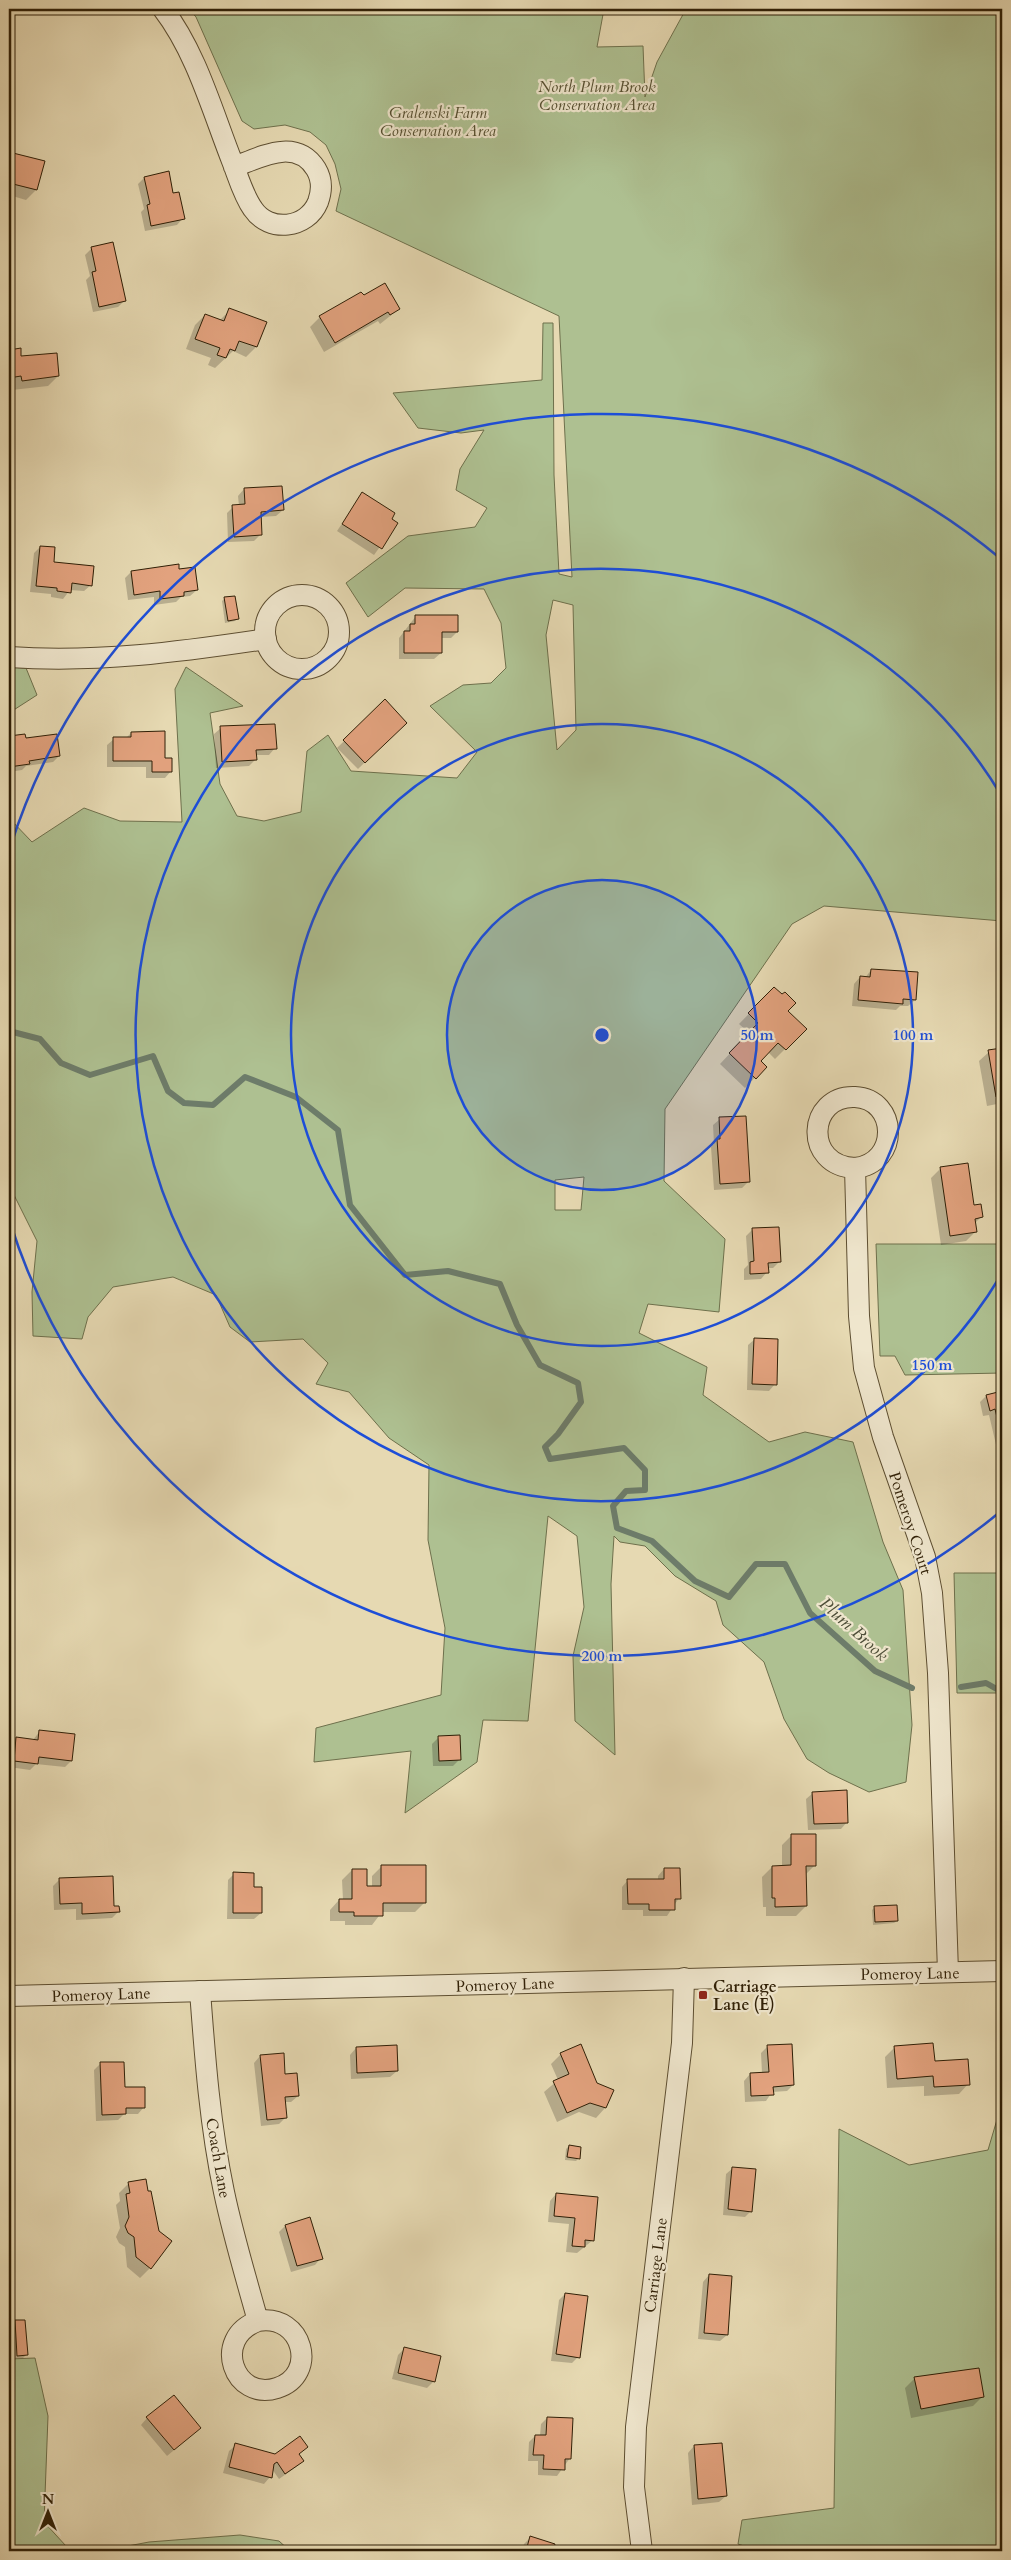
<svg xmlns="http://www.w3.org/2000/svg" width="1011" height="2560" font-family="Cardo,serif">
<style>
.green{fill:#aec091;stroke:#6e704c;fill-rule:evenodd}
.shadow{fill:#0003}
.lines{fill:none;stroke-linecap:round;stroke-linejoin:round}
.stream{stroke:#6d7c6a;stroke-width:6}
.building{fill:#e2a27e;stroke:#2f1f06}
.minor-casing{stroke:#5d4e31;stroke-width:22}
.minor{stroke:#efe6cd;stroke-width:20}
.ring{fill:none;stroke:#1d4ed8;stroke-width:2.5}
.poi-dot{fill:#8f2418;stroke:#efe6cd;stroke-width:2}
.labels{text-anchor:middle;stroke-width:4.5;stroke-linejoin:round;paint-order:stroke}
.park-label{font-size:16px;font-style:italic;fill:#554f30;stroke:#efe6cd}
.street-label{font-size:16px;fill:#2f1f06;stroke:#efe6cd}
.poi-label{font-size:16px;font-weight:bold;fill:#2f1f06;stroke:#efe6cd;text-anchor:start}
.water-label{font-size:18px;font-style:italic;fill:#4e4e38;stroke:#efe6cd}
.centre{fill:#1d4ed8;stroke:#efe6cd;stroke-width:2.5}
.ring-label{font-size:15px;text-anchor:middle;font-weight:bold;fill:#1d4ed8;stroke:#efe6cd;stroke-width:4.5;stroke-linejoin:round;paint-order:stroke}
</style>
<rect width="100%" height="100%" fill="#e6d9b2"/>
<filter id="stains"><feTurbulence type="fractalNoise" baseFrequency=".004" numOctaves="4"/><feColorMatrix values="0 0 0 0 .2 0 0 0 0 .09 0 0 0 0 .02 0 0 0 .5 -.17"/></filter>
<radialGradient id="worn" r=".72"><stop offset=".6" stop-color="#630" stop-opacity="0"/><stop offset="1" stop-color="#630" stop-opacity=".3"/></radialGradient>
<g class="green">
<path d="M189,9H604L597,47L643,46L645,97L657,62L686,9H1002V921L824,906L792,924L665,1109L664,1181L725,1239L719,1312L648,1304L639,1333L707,1367L703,1395L769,1442L805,1432L853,1442L883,1542L903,1590L912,1725L906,1782L869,1792L829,1773L807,1759L784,1719L764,1662L723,1625L716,1601L675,1576L645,1546L620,1542L614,1536L611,1584L615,1755L575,1721L573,1656L584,1607L577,1536L548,1516L528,1721L483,1720L477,1762L405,1813L411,1751L314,1762L316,1728L441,1695L445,1628L428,1540L429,1465L389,1438L349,1392L316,1384L328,1363L303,1339L250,1342L230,1327L216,1295L173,1277L113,1287L88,1317L82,1339L33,1336L32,1292L37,1241L9,1185V818L32,842L84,808L120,821L182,822L175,689L186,667L243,706L210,713L220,784L237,816L264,821L301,812L307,751L328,735L351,771L457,778L477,752L430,706L463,685L491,683L506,668L501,623L484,589L405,588L368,617L346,583L408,536L475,527L487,508L456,490L460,469L484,430L461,433L418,428L393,393L542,380L543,323H553L554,475L559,574L572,577L559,316L336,211L341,189L335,164L326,145L310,132L285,125L254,129L242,121L196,17ZM553,600L573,605L576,730L557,750L546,635ZM584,1177L581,1210H555V1180Z"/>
<polygon points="9,667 26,668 37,695 9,713"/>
<polygon points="876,1244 1002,1244 1002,1373 905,1375 895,1356 880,1356"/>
<polygon points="954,1573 1002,1573 1002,1693 957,1693"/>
<polygon points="1001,2106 1002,2551 759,2551 738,2544 742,2520 834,2508 839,2129 909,2165 988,2150"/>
<polygon points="35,2358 48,2416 44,2522 66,2546 74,2549 112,2549 149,2542 240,2535 279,2541 290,2551 9,2551 9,2359"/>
</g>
<g class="shadow">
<polygon points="9,153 43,162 36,190 26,200 9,195"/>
<polygon points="144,178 172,195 183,218 177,225 145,231 141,212 144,209 138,184"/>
<polygon points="92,248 125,300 118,307 93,312 86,280 90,276 85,255"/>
<polygon points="363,297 399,309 380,324 378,321 324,352 310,327 320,317"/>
<polygon points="230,310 265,322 256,347 246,357 233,351 215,368 208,365 211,358 186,349 195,325 205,315 220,320"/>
<polygon points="20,350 20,357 58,376 48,386 12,390 12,386 9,386 9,351"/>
<polygon points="244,489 283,510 276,516 260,517 261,534 254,541 228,542 227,513 233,507 239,506 238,496"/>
<polygon points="362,494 397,523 374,555 337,531"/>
<polygon points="40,547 53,564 91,585 84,591 70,590 63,599 51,597 51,594 30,592 34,553"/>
<polygon points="178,571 197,590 190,596 181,597 176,602 154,605 154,597 128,600 125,578 131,572"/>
<polygon points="225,598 238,618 235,621 225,623 222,601"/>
<polygon points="416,616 457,632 451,638 441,638 441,653 434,659 399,659 399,638"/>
<polygon points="385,701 405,723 358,769 337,748"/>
<polygon points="221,728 275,748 269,755 255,755 255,760 249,766 216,768 214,734"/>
<polygon points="131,733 164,759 171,771 165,778 146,778 146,767 107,767 107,745 114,739 126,738"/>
<polygon points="24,735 25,739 59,756 53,762 26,766 22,770 9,772 9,737"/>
<polygon points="871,970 915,1000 908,1006 900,1006 896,1010 852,1006 854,984 860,977 865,978"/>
<polygon points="774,988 787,1011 805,1029 775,1059 768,1052 759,1061 765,1067 745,1088 720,1064 749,1033 739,1024"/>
<polygon points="1002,1049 1002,1103 987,1106 979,1061 989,1052"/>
<polygon points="720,1119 748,1182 742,1188 714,1190 711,1147 714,1144 713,1125"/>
<polygon points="940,1169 981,1217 974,1224 976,1231 966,1241 941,1245 931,1178"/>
<polygon points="752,1230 780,1261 773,1268 767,1268 767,1272 761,1279 744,1280 744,1269 748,1265 746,1236"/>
<polygon points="755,1339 775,1384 769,1391 747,1390 748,1345"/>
<polygon points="1002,1392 1002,1452 998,1453 989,1415 983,1416 980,1402 986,1396"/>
<polygon points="40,1731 71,1761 65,1767 36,1764 30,1770 9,1767 10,1745 17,1738 33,1740"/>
<polygon points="439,1737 460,1759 453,1766 433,1766 432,1744"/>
<polygon points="813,1793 847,1822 841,1829 808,1830 806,1799"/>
<polygon points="792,1835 815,1865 805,1875 806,1906 796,1916 766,1916 766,1907 763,1907 762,1877 772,1867 782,1867 782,1845"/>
<polygon points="382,1866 425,1902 415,1912 382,1912 372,1925 345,1925 345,1921 330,1921 330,1910 339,1900 343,1900 342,1880 352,1870 365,1887 372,1887 372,1876"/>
<polygon points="664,1869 679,1898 667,1916 643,1916 643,1910 622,1910 622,1887 628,1880 658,1880 658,1876"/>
<polygon points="234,1874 253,1888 261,1913 254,1919 227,1919 228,1880"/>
<polygon points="60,1879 113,1907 118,1912 112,1918 76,1920 76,1909 54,1910 53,1886"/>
<polygon points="875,1907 897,1921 894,1923 873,1925 872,1910"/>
<polygon points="767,2047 793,2085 787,2091 772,2092 766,2101 745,2102 744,2081 750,2074 762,2073 761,2053"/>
<polygon points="895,2047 934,2062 968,2084 959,2094 924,2096 924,2086 887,2088 885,2057"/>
<polygon points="356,2048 397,2071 390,2077 351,2079 350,2055"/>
<polygon points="561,2054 605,2108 596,2118 579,2112 557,2122 544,2092 558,2080 551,2064"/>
<polygon points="260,2056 284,2075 298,2096 291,2102 284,2102 285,2118 279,2124 261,2126 254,2063"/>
<polygon points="101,2063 144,2107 138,2114 124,2114 118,2120 96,2121 94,2070"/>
<polygon points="569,2146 578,2159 576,2161 565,2160 566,2149"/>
<polygon points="733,2168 751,2211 745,2217 723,2215 726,2174"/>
<polygon points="129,2183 150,2268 140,2278 127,2267 125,2247 119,2243 116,2237 120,2228 116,2205 120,2201 119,2193"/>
<polygon points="556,2194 593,2240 577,2253 566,2252 569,2224 548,2222 550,2201"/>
<polygon points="285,2226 321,2258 315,2265 291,2272 279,2232"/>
<polygon points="709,2275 727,2335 720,2341 698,2339 703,2282"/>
<polygon points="565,2294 578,2357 572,2363 551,2361 559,2300"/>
<polygon points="15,2322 26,2355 23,2358 15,2358 12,2324"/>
<polygon points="405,2348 434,2381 427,2388 392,2379 398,2355"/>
<polygon points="915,2378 983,2396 973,2406 911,2418 905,2388"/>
<polygon points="147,2418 193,2434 167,2456 141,2425"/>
<polygon points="547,2418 570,2458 557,2476 538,2475 538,2461 528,2461 529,2442 535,2436 540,2436 541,2424"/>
<polygon points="236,2445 275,2455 306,2447 298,2455 302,2461 296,2467 279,2479 272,2469 270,2477 264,2484 223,2473 229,2451"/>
<polygon points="694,2446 726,2496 719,2502 692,2505 688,2453"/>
<polygon points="531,2537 554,2544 552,2551 522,2551 524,2544"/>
</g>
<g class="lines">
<g class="stream">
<polyline points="9,1031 40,1039 61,1063 90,1075 153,1056 168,1091 184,1103 213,1105 245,1077 296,1097 338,1130 350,1205 405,1275 448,1271 500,1284 517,1325 540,1365 578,1383 581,1402 558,1434 545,1447 550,1459 624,1448 645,1470 645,1490 626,1491 613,1506 617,1528 652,1541 695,1581 729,1597 756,1564 785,1564 810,1613 875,1671 912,1688"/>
<polyline points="961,1687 986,1683 1002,1692"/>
</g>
</g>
<g class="building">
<polygon points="9,152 45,161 37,190 9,183"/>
<polygon points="169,171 173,193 179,192 185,219 151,226 147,205 150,204 144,177"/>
<polygon points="113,242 126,301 99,307 92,272 96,271 91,247"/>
<polygon points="385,283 400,309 390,315 388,312 335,343 319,316 361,292 364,295"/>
<polygon points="229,308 267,322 257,347 239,341 235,351 230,349 226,358 217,355 220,348 195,339 205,314 224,321"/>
<polygon points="21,348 21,356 57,353 59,376 22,381 21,376 9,378 9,350"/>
<polygon points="282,486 284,510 261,512 262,535 234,537 232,505 245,504 244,488"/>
<polygon points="362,492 395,513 392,519 398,523 382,549 342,524"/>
<polygon points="40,546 55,547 54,562 94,566 92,586 72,583 71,593 57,591 57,588 36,586"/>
<polygon points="179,564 179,569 195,567 198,590 184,592 184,596 160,599 160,591 134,595 131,571"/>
<polygon points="235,596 239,619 228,621 224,597"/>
<polygon points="415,615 458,615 458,632 442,632 442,653 404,653 404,631 410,631 410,624 415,624"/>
<polygon points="385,699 407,723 365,763 343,740"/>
<polygon points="275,724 277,749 256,750 257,760 222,762 220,726"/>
<polygon points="165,731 165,758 172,758 172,772 152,772 152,761 113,761 113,737 131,737 131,732"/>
<polygon points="25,734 26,738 57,734 60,756 29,761 30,764 9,767 9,736"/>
<polygon points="871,969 918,972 916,1000 903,999 903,1004 858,1000 860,976 870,977"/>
<polygon points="774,987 782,994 785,992 796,1003 788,1011 807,1029 786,1050 778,1043 761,1061 767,1067 756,1079 729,1053 758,1023 748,1013"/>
<polygon points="1002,1048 1002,1096 996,1097 988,1050"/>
<polygon points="746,1116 750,1182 720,1184 717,1139 720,1139 719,1117"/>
<polygon points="968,1163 974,1205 981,1204 983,1217 975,1219 977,1232 950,1236 940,1167"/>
<polygon points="779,1227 781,1262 768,1263 769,1273 750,1274 750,1262 754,1261 752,1228"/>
<polygon points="754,1338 778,1339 777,1385 752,1384"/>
<polygon points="1002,1391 1002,1438 995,1409 990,1411 986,1395"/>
<polygon points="39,1730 75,1734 72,1761 39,1757 38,1764 14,1761 16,1737 38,1740"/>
<polygon points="460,1735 461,1760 439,1761 438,1736"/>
<polygon points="847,1790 848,1823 814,1824 812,1792"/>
<polygon points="791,1834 816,1834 816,1866 806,1866 807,1906 775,1907 775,1898 772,1898 772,1866 791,1865"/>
<polygon points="381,1865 426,1865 426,1903 383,1903 383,1916 354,1916 354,1912 339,1912 339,1899 352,1899 352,1869 367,1869 367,1886 381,1886"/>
<polygon points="664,1868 680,1868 681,1899 675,1899 675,1910 649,1910 649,1904 628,1904 627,1879 664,1879"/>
<polygon points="233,1872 254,1873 254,1887 262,1887 262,1913 233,1913"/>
<polygon points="113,1876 114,1906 119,1906 120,1912 82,1914 82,1903 60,1904 59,1878"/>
<polygon points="897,1905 898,1921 875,1922 874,1906"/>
<polygon points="933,2043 935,2061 968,2059 970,2085 934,2087 933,2076 897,2079 894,2046"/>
<polygon points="581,2044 597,2083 614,2090 606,2108 590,2103 567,2113 553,2081 569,2074 560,2053"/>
<polygon points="792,2044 794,2085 773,2087 774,2095 751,2096 750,2073 769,2072 767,2045"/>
<polygon points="397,2045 398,2071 357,2073 356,2047"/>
<polygon points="284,2053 285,2074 297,2073 299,2096 285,2097 287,2118 267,2120 260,2055"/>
<polygon points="100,2062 124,2062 125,2087 145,2087 145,2108 126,2108 126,2114 102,2115"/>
<polygon points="569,2145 581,2147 580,2159 567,2157"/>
<polygon points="732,2167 756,2169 752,2212 728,2209"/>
<polygon points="146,2179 148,2191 151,2191 159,2231 172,2241 151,2269 136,2257 134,2237 128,2233 125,2226 129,2217 126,2194 130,2193 128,2182"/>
<polygon points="556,2193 598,2197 594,2241 585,2240 585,2247 572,2246 575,2218 554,2216"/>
<polygon points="310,2217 323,2259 297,2266 285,2225"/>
<polygon points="709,2274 732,2276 728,2335 704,2333"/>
<polygon points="565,2293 588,2296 580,2358 556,2354"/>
<polygon points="15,2320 25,2320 28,2355 17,2356"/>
<polygon points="404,2347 441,2356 435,2382 398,2373"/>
<polygon points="979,2368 984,2397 921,2409 914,2377"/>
<polygon points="174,2395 201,2428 174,2450 146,2417"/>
<polygon points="547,2417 573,2418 571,2459 565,2459 565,2470 543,2469 544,2455 533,2455 535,2435 546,2435"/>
<polygon points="300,2436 308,2447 299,2454 304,2461 285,2474 277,2462 274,2464 272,2478 229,2467 235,2443 275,2454"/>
<polygon points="722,2443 727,2496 698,2499 694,2445"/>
<polygon points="530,2536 555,2544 553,2551 526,2551"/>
</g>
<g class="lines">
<defs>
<g id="minor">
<path d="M163,9C196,52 212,110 232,161C238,176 243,195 253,209C269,233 307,229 318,202C322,191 322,179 316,169C296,137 261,157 234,167"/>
<circle cx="302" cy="632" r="37"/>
<path d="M9,657C96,663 180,652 266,639"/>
<path d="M855,1168C803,1166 807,1095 855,1097C898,1099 900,1163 855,1168L859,1316L864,1368L883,1437L925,1557L932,1593L938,1673L948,1972"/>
<path d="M200,1991C205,2058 210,2126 224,2192C233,2235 246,2278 258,2321C211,2338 234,2402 277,2388C319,2375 303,2313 258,2321"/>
<polyline points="9,1996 1002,1971"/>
<polyline points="642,2551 634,2487 636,2427 682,2043 684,1978"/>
</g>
</defs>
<use href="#minor" class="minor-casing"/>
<use href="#minor" class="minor"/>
</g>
<circle cx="602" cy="1035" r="155" fill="#1d4ed8" fill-opacity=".12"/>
<g class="ring">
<circle cx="602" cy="1035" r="155"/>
<circle cx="602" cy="1035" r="311"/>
<path d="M1001 1275A466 466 0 1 1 1001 795"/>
<path d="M1001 1511A621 621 0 0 1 10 1222M10 848A621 621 0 0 1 1001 559"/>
</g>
<rect class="poi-dot" x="698" y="1990" width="10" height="10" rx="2.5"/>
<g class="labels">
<g class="park-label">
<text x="597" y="92">North Plum Brook<tspan x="597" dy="18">Conservation Area</tspan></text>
<text x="438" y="118">Gralenski Farm<tspan x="438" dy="18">Conservation Area</tspan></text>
</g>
<g class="street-label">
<text transform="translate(911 1523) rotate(72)" y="6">Pomeroy Court</text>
<text transform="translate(910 1973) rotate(-1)" y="6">Pomeroy Lane</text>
<text transform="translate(505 1984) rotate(-2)" y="6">Pomeroy Lane</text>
<text transform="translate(101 1994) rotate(-2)" y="6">Pomeroy Lane</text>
<text transform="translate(219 2158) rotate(80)" y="6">Coach Lane</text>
<text transform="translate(655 2265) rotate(-83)" y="6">Carriage Lane</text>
</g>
<g class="poi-label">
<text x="713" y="1992">Carriage<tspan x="713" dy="18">Lane (E)</tspan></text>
</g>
<g class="water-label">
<text transform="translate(854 1629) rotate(42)" y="6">Plum Brook</text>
</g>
</g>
<circle cx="602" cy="1035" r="8" class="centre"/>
<g class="ring-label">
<text x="757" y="1040">50 m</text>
<text x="913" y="1040">100 m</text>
<text x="932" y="1370">150 m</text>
<text x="602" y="1661">200 m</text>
</g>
<rect width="1011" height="2560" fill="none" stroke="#e6d9b2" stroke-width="30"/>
<rect x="10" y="10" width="991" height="2540" fill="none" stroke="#2f1f06" stroke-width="2.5"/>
<rect x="15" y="15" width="981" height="2530" fill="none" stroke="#2f1f06"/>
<g transform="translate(48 2512)" stroke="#efe6cd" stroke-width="4" paint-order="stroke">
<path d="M0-4L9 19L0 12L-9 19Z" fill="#2f1f06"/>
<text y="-8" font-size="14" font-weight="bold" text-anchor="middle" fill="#2f1f06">N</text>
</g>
<rect width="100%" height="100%" filter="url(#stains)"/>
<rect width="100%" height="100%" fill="url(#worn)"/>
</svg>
